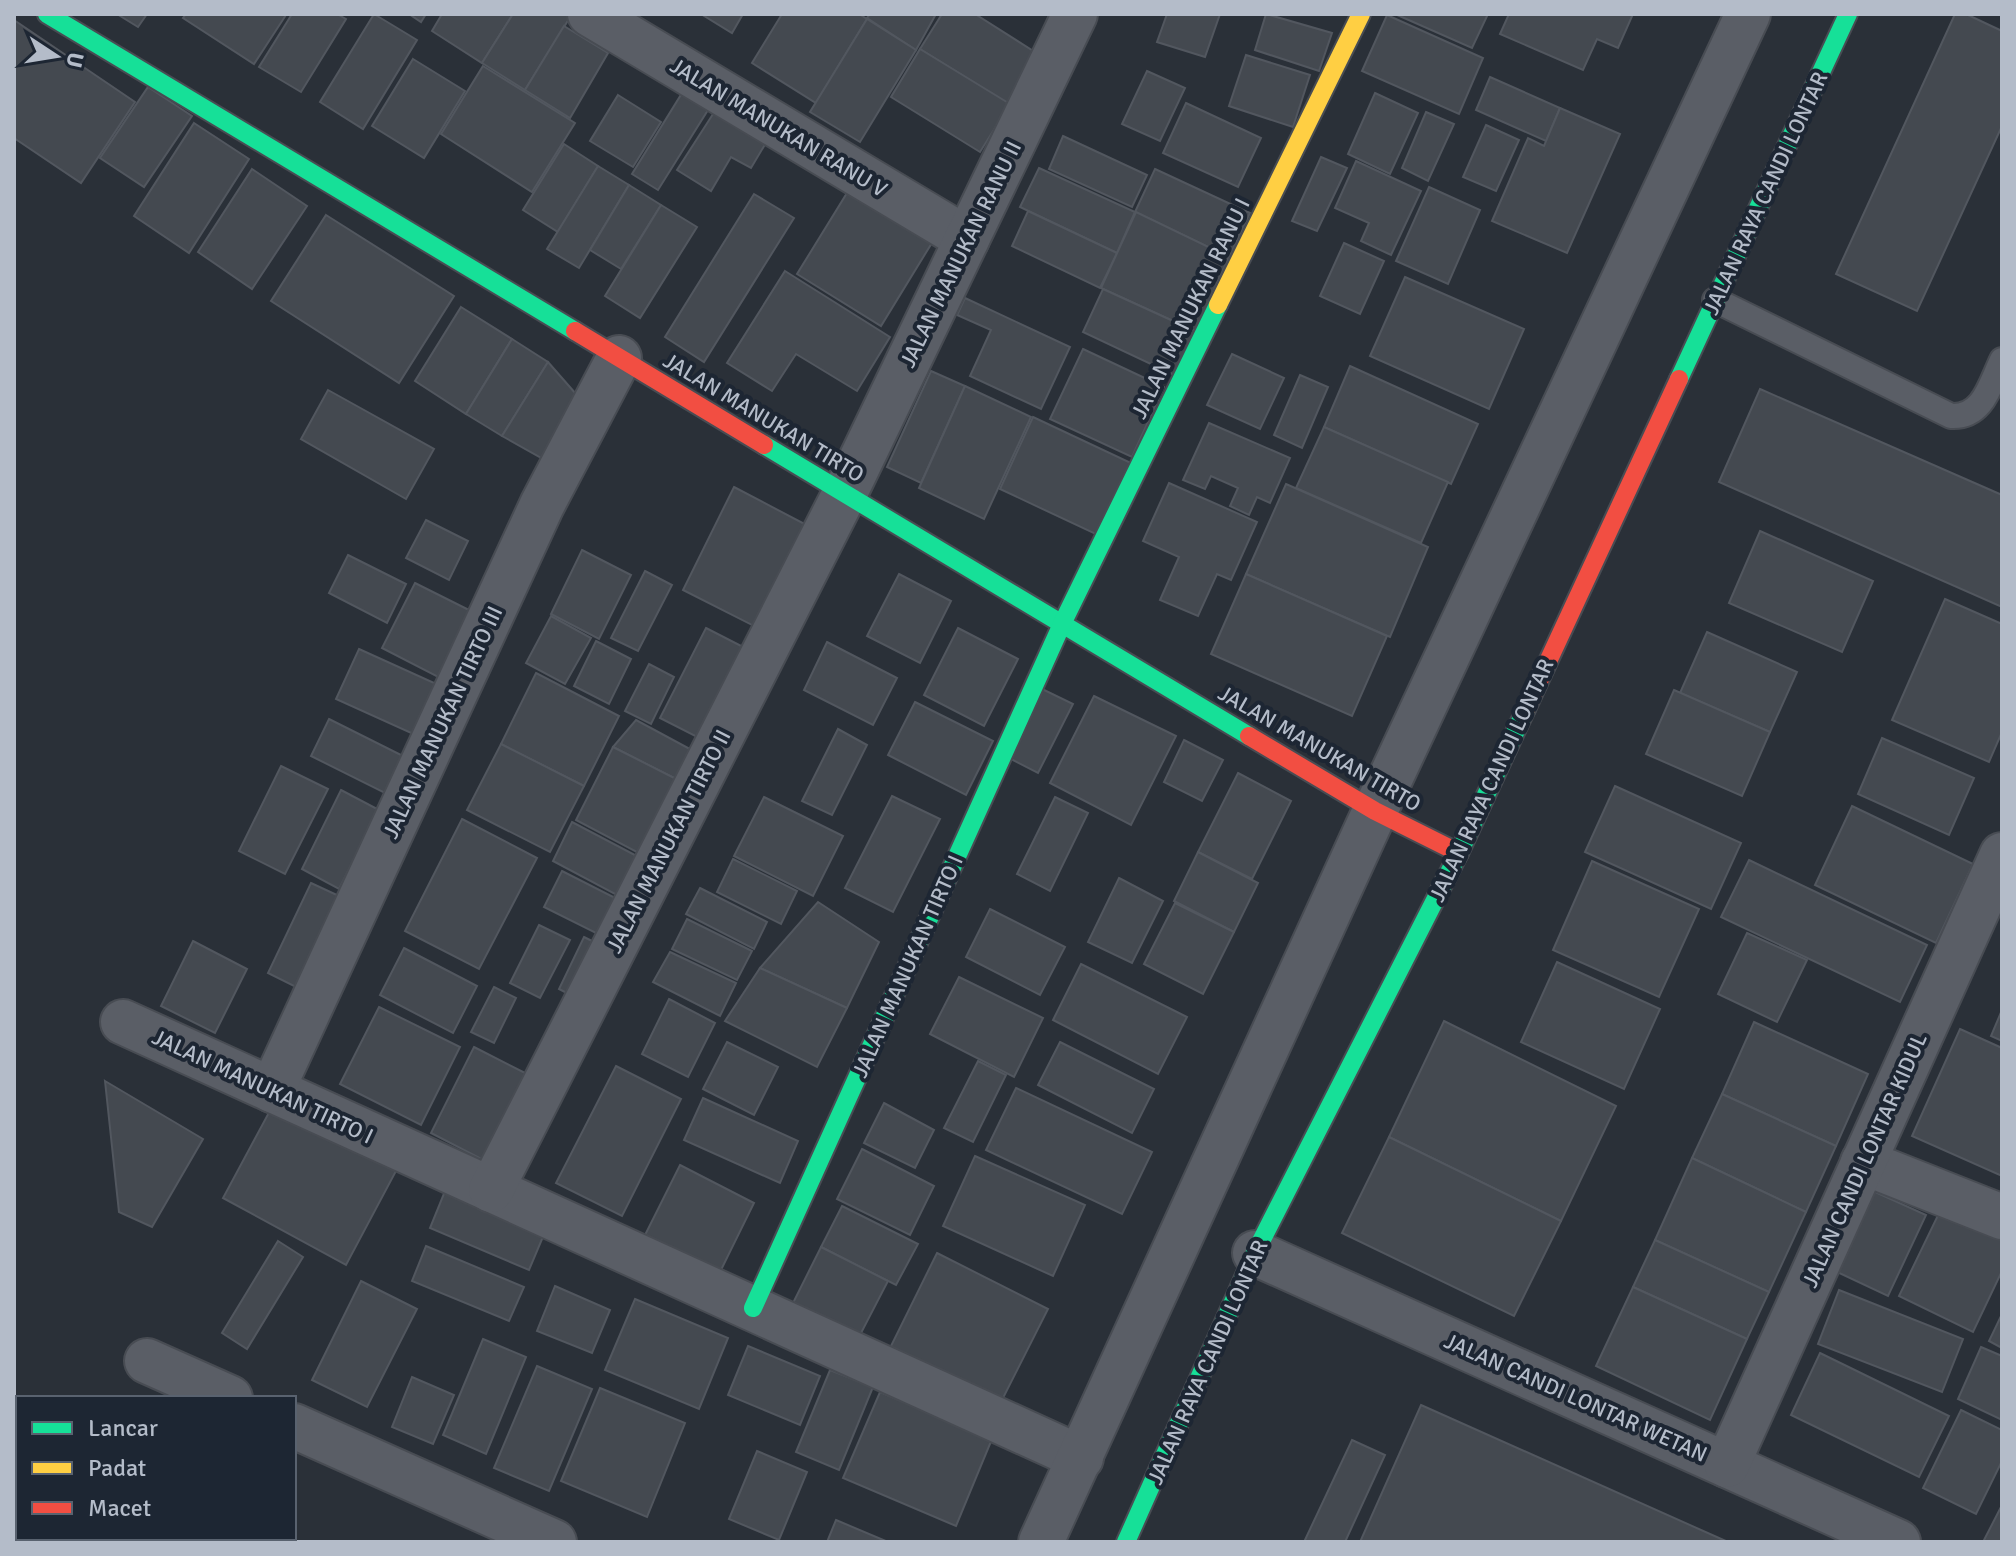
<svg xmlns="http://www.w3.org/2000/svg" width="2016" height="1556" font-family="Signika,sans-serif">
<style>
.building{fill:#444950;stroke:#52575f;stroke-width:2}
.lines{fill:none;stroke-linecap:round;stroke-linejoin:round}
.lane-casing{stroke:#484c53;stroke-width:28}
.street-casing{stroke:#484c53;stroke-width:48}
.fast-casing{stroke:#484c53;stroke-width:22}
.slow-casing{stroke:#484c53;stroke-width:22}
.jam-casing{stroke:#484c53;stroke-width:22}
.lane{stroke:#5a5e66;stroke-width:24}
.street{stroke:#5a5e66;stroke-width:44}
.fast{stroke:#16e098;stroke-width:18}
.slow{stroke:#ffcf43;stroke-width:18}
.jam{stroke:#f24e42;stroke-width:18}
.labels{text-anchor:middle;stroke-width:8;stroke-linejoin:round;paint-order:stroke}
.street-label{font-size:22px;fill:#b4bcc9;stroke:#1d2633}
</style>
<rect width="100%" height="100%" fill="#2a3038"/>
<g class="building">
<polygon points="117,14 147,14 138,27"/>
<polygon points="186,14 284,14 286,15 254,64 183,18"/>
<polygon points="292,14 337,14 346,19 301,92 259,67"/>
<polygon points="374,14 417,40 363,129 320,102"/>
<polygon points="409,14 426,14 421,22"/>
<polygon points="442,14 513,14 482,63 432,31"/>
<polygon points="513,14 572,14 525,90 482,63"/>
<polygon points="701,14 743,14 732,33"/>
<polygon points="782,14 859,14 867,19 816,103 752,63"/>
<polygon points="870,14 936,14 916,50 867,18"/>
<polygon points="942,14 975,14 1038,54 1007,103 920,49"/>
<polygon points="1167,14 1220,14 1205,57 1157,42"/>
<polygon points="1266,14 1332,33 1319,71 1255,50"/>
<polygon points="1395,14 1488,14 1472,48"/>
<polygon points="1509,14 1633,14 1618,48 1597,39 1583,70 1500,34"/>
<polygon points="1955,14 1966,14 2002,31 2002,126 1917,311 1836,274"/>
<polygon points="1387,15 1483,58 1459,114 1362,71"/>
<polygon points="867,19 916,50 860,142 810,112"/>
<polygon points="14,20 135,102 81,183 14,138"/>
<polygon points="564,26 608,53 570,118 525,90"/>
<polygon points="920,49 1010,104 980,152 891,97"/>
<polygon points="1246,55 1310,75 1293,127 1229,106"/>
<polygon points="413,59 465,91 424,158 372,126"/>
<polygon points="483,66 575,123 532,192 441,134"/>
<polygon points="1147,71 1185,88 1160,141 1122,124"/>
<polygon points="1490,77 1560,108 1546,141 1476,110"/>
<polygon points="687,85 713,102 658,190 632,174"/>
<polygon points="148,87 192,116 144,187 100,158"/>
<polygon points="1375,93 1418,113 1390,174 1348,154"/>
<polygon points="618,95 661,122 633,167 590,141"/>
<polygon points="722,100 773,131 751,168 731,157 711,191 677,170"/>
<polygon points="1186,103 1261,138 1238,187 1163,153"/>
<polygon points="1560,108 1620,134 1567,253 1492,221 1528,138 1544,146"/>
<polygon points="1426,112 1454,124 1428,181 1402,168"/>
<polygon points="194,123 249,159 189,253 134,216"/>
<polygon points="1486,125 1519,140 1496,191 1463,177"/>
<polygon points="1063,136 1147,175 1132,207 1049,169"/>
<polygon points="564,144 598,166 558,232 523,210"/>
<polygon points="1321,157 1347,168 1317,231 1292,221"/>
<polygon points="1356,161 1421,191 1391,255 1361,241 1369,223 1335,208"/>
<polygon points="598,166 629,185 579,268 547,249"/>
<polygon points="1039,168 1135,212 1117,253 1020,207"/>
<polygon points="252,169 307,206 252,289 198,252"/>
<polygon points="1155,169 1250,213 1229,257 1135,212"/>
<polygon points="855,180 938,233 881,326 797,274"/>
<polygon points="629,185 661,205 621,269 590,250"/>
<polygon points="1429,187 1480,210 1448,284 1396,261"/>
<polygon points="754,194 794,218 704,362 665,337"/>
<polygon points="661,205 697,227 640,318 605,296"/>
<polygon points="1028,211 1117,253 1100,288 1012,246"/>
<polygon points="1136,212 1229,257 1195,331 1101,288"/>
<polygon points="326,215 454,296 399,383 271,301"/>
<polygon points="1344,243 1384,261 1360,314 1320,296"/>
<polygon points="785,271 890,337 857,391 796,354 772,391 727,363"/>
<polygon points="1405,277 1524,329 1489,409 1370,356"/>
<polygon points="1103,289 1195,331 1174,375 1083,332"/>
<polygon points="965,298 1070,347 1041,409 970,376 991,330 957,315"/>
<polygon points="461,307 512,339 466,414 415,381"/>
<polygon points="512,339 548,362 502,436 466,414"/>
<polygon points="1083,349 1164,387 1132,457 1050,419"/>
<polygon points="1232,354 1284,378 1260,429 1207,405"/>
<polygon points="548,362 576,394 545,460 502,436"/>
<polygon points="1350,366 1478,424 1451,484 1324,427"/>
<polygon points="931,371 965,386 921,483 887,467"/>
<polygon points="1300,375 1328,387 1302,448 1274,435"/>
<polygon points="965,386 1031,417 984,519 919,488"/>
<polygon points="1760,389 2002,495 2002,607 1719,482"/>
<polygon points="328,390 434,449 406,499 301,439"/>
<polygon points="1033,417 1133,464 1100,536 1000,489"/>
<polygon points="1209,423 1290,458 1270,503 1257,497 1249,515 1230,506 1238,488 1211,476 1205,489 1183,480"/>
<polygon points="1324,427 1448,482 1421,543 1296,488"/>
<polygon points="1169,483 1257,522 1231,580 1217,574 1198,616 1160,600 1179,557 1143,541"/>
<polygon points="1286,484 1428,547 1390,637 1246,574"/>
<polygon points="734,487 816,530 764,631 683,590"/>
<polygon points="426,520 468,541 449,580 406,558"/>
<polygon points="1760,531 1873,581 1842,652 1729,603"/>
<polygon points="582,550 631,575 599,639 551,614"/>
<polygon points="348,555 406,584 387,623 329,593"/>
<polygon points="645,571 672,585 638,651 611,638"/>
<polygon points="899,574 951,601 920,663 867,636"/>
<polygon points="1246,574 1387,636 1352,716 1211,654"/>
<polygon points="415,583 477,614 444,680 382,648"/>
<polygon points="1945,599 2002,624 2002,732 1989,762 1892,720"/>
<polygon points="551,616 591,638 565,684 526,663"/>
<polygon points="706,628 751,651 705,741 660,718"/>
<polygon points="958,628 1018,659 984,726 924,695"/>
<polygon points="1707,632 1797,672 1770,732 1680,693"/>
<polygon points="596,641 631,659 609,704 574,686"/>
<polygon points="827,642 897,678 873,725 804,690"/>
<polygon points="359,649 454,692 431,742 336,699"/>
<polygon points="649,664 674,677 651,724 625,711"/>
<polygon points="536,673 619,716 584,786 501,744"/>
<polygon points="1040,688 1073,704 1038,773 1005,756"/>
<polygon points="1674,690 1770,732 1742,796 1646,754"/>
<polygon points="1094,696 1176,736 1131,825 1050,783"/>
<polygon points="915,702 993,741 966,795 888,755"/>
<polygon points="329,719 407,758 389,795 311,756"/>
<polygon points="636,720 701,755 688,785 613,747"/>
<polygon points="838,729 867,745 832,815 802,801"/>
<polygon points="1882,738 1974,778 1949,835 1858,794"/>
<polygon points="1184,740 1223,760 1202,801 1164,782"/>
<polygon points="501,744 584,786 550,852 467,810"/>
<polygon points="613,747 688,785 650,859 576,820"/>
<polygon points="281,766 328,789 285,874 239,851"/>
<polygon points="1238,773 1291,801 1252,879 1198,852"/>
<polygon points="1615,786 1741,843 1711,909 1585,852"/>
<polygon points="341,790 379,810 339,889 302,869"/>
<polygon points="892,796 940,819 893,912 845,888"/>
<polygon points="764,797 843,836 813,896 734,856"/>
<polygon points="1055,797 1088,813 1050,891 1017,874"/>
<polygon points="1852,806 1973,864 1936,943 1815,885"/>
<polygon points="462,819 537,858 479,969 405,931"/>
<polygon points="572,822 650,863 630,902 553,861"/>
<polygon points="1198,852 1258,883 1234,932 1174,901"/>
<polygon points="733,859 797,891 781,924 717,892"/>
<polygon points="1749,860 1927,945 1900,1002 1721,917"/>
<polygon points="1592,861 1699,909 1659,997 1553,950"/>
<polygon points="562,871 627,904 610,940 544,907"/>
<polygon points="1119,878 1163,901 1132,963 1088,942"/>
<polygon points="311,883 352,902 308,993 268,973"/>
<polygon points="700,888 767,922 754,949 686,914"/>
<polygon points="818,902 879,942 847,1008 760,968"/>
<polygon points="1175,903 1234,932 1203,994 1144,964"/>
<polygon points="990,909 1065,947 1040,995 966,957"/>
<polygon points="687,919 752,951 737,980 672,949"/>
<polygon points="539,925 570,940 540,998 510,983"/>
<polygon points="1747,933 1807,960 1777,1022 1718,994"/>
<polygon points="584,937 608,949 582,1001 559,989"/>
<polygon points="193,941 247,969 215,1033 161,1006"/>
<polygon points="404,948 477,986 453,1033 380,995"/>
<polygon points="670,952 736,983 720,1016 653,982"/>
<polygon points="1557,962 1660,1009 1624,1089 1521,1042"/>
<polygon points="1081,964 1187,1017 1158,1074 1053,1020"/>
<polygon points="760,968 847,1008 817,1067 725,1021"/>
<polygon points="959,977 1043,1018 1014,1077 930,1034"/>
<polygon points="494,987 516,998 494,1043 471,1032"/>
<polygon points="669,999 715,1023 688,1077 642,1054"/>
<polygon points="379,1007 460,1047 421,1125 340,1084"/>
<polygon points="2002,1010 2002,1041 1991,1036"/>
<polygon points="1444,1021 1616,1106 1561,1221 1389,1137"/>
<polygon points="1754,1022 1868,1074 1836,1146 1722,1094"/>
<polygon points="1960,1029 2002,1048 2002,1176 1912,1136"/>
<polygon points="727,1042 778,1067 754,1115 703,1089"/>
<polygon points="1060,1042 1154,1089 1132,1133 1038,1085"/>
<polygon points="474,1047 535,1078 491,1164 431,1133"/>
<polygon points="978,1061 1006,1075 973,1142 944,1128"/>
<polygon points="616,1066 681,1099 622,1216 556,1183"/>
<polygon points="105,1081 203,1139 152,1227 119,1212"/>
<polygon points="1016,1088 1152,1152 1122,1214 986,1150"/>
<polygon points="1722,1094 1836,1146 1806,1212 1692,1158"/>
<polygon points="703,1098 798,1141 780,1183 684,1140"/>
<polygon points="884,1103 934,1130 915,1168 864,1143"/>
<polygon points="273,1105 396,1171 346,1265 223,1198"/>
<polygon points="1389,1137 1561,1221 1514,1316 1342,1233"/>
<polygon points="862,1149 934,1186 910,1235 837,1199"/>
<polygon points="975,1156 1085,1205 1053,1276 943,1226"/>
<polygon points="1692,1158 1806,1212 1769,1292 1655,1240"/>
<polygon points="680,1165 754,1203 720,1272 645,1235"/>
<polygon points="445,1191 545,1232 529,1270 430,1228"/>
<polygon points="1873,1191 1926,1215 1888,1296 1835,1271"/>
<polygon points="842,1206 918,1244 896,1285 821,1247"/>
<polygon points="1941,1209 2002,1239 2002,1271 1973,1332 1899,1296"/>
<polygon points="1655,1240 1769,1292 1747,1339 1633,1287"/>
<polygon points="278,1241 303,1257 247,1349 222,1333"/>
<polygon points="426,1246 524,1287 509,1321 412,1281"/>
<polygon points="821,1247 888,1281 859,1337 793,1303"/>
<polygon points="937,1253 1048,1309 999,1406 889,1350"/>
<polygon points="361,1281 417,1309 367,1407 312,1380"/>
<polygon points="555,1286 610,1310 592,1353 537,1331"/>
<polygon points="1633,1287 1747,1339 1710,1420 1596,1366"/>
<polygon points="1839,1290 1963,1339 1942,1392 1818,1344"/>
<polygon points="635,1299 728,1338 699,1409 605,1370"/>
<polygon points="2002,1314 2002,1348 1989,1341"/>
<polygon points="483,1339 526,1357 486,1454 443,1435"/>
<polygon points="748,1346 820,1376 800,1425 728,1395"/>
<polygon points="1981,1347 2002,1356 2002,1420 1958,1399"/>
<polygon points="1820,1353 1949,1416 1919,1477 1791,1415"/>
<polygon points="537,1366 592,1389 549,1491 494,1468"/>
<polygon points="830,1370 873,1387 839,1470 796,1452"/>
<polygon points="412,1377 454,1395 433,1444 392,1427"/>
<polygon points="600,1388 685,1423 647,1517 561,1481"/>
<polygon points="880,1392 992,1439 956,1526 843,1478"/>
<polygon points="1421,1405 1728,1542 1360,1542"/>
<polygon points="1961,1410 2002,1430 2002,1461 1976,1514 1923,1488"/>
<polygon points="1352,1440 1385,1455 1345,1542 1304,1542"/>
<polygon points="757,1451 807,1472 779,1540 729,1519"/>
<polygon points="18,1486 18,1538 122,1538 120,1542 14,1542 14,1494"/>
<polygon points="2002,1505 2002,1542 1983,1542"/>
<polygon points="836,1520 888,1542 827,1542"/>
<polygon points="168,1538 217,1538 215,1542 166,1542"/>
</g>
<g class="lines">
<defs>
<path id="lane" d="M1715,300L1951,416C1983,418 1990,385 2002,360"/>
<g id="street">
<polyline points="590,14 967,239"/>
<polyline points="123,1022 1081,1458"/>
<polyline points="272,1090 542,505 619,358"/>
<polyline points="1863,1162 2002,1217"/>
<polyline points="491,1190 845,493 1075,14"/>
<polyline points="1255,1253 1898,1542"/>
<polyline points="147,1361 230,1398"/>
<polyline points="294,1426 554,1542"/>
<polyline points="1727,1465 2002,855"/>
<polyline points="1041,1542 1375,811 1748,14"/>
</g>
<g id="fast">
<polyline points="47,14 575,331"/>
<polyline points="1679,379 1848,14"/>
<polyline points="764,445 1249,736"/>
<polyline points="753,1308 1062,624 1218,305"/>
<polyline points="1126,1542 1255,1253 1459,853 1526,709"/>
</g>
<polyline id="slow" points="1218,305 1361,14"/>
<g id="jam">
<polyline points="575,331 764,445"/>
<polyline points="1526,709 1679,379"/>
<polyline points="1249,736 1375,811 1459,853"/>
</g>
</defs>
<use href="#lane" class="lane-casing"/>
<use href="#street" class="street-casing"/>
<use href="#fast" class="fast-casing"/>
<use href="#slow" class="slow-casing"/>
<use href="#jam" class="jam-casing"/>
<use href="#lane" class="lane"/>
<use href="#street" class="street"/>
<use href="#fast" class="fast"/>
<use href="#slow" class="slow"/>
<use href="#jam" class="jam"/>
</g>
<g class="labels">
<g class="street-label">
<text transform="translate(779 127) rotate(31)" y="8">JALAN MANUKAN RANU V</text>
<text transform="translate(1765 193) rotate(-65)" y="8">JALAN RAYA CANDI LONTAR</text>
<text transform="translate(960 254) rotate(-64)" y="8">JALAN MANUKAN RANU II</text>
<text transform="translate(1190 308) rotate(-64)" y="8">JALAN MANUKAN RANU I</text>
<text transform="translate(764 417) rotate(31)" y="8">JALAN MANUKAN TIRTO</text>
<text transform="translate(442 722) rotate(-65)" y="8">JALAN MANUKAN TIRTO III</text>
<text transform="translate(1320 748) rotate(30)" y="8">JALAN MANUKAN TIRTO</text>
<text transform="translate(1491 780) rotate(-65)" y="8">JALAN RAYA CANDI LONTAR</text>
<text transform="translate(668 841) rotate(-63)" y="8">JALAN MANUKAN TIRTO II</text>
<text transform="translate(907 966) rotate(-66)" y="8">JALAN MANUKAN TIRTO I</text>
<text transform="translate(263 1086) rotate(25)" y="8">JALAN MANUKAN TIRTO I</text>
<text transform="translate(1864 1160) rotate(-66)" y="8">JALAN CANDI LONTAR KIDUL</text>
<text transform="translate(1207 1362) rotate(-66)" y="8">JALAN RAYA CANDI LONTAR</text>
<text transform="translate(1576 1397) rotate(24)" y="8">JALAN CANDI LONTAR WETAN</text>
</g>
</g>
<rect width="2016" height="1556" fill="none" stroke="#b4bcc9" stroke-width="32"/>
<rect x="16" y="1396" width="280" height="144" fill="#1d2633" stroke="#59626f" stroke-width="2"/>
<rect x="32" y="1422" width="40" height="12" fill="#16e098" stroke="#59626f" stroke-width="2"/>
<text x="88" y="1436" font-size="24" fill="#b4bcc9">Lancar</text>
<rect x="32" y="1462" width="40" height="12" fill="#ffcf43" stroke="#59626f" stroke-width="2"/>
<text x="88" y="1476" font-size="24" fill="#b4bcc9">Padat</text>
<rect x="32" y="1502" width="40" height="12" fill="#f24e42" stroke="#59626f" stroke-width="2"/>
<text x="88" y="1516" font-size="24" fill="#b4bcc9">Macet</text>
<g transform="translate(56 56) rotate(102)" stroke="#1d2633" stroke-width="6" paint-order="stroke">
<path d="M0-6L14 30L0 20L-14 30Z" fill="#b4bcc9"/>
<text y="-12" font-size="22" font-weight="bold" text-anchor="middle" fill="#b4bcc9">U</text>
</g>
</svg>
